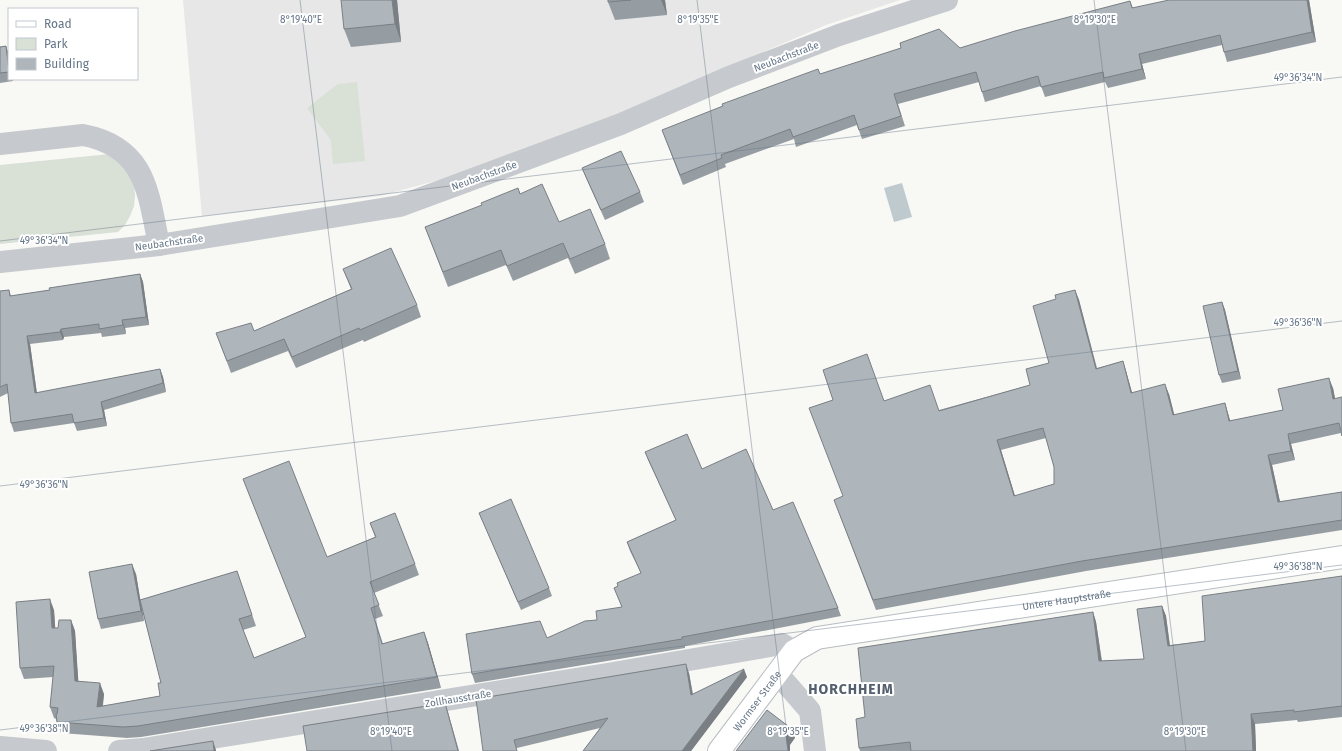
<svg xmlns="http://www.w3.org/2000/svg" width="1342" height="751" font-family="'Fira Sans',sans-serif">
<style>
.built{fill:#e6e7e6}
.green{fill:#d9e0d6}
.water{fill:#bfcacf}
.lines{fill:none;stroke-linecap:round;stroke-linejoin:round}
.secondary-casing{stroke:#b8bdc2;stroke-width:24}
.minor{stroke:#c6c9cd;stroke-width:22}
.secondary{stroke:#fff;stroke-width:22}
.wall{fill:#969da2;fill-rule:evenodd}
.shaded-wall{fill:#7a7f84}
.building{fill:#aeb6bc;stroke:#7a7f84;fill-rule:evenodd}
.ticks{fill:none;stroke:#657688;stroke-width:1;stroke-opacity:0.45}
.labels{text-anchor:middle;stroke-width:4;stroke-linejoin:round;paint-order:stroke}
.street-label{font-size:10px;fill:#657688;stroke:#fff}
.district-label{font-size:14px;font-weight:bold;letter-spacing:1px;fill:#54606d;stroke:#fff}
.ticks-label{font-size:10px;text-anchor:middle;fill:#657688;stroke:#fff;stroke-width:4;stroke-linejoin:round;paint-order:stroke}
</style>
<rect width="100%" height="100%" fill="#f8f8f5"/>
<polygon class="built" points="183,0 900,0 826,25 512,160 380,196 202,216"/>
<g class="green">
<polygon points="357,82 365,161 333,164 331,140 307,108 338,84"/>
<polygon points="110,154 120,161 134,183 135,196 134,206 130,216 125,225 118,232 0,244 0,165"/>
</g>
<polygon class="water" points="902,183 912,217 894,222 884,188"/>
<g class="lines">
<defs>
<g id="secondary">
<path id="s1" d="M719,751L794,651L817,638L1342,557"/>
</g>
</defs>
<use href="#secondary" class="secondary-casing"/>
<g class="minor">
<path d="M0,144L83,135C146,147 148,192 159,245"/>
<polyline points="0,262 159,245 400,206 621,124 729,77 839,35 947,0"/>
<polyline points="778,674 810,711 815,751"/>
<polyline points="0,747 46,751"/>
<polyline points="119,751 143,749 607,674 782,644 794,651"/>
</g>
<use href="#secondary" class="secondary"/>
</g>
<g class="wall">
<polygon points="397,0 401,42 351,47 344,29"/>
<polygon points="608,0 665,0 667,15 615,20 608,2"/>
<polygon points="1309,0 1316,42 1227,62 1224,52 1222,45 1142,64 1146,79 1108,88 1105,82 1045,97 1041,86 985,102 979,82 898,104 905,126 862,139 857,125 796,147 794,139 725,164 726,167 683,185 662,130 820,74 960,48 1130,1 1133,8"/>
<polygon points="6,46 9,55 9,79 13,79 13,81 0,83 0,47"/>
<polygon points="582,168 640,192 644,202 605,220 586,178"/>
<polygon points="520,194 559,222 605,244 610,259 575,274 568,258 513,281 506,265 448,287 425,227"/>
<polygon points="343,269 417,305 421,317 364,342 363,340 296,368 288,351 231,373 216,333 254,331 351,289"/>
<polygon points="140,274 143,282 149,325 125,328 126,334 102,337 101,333 64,337 63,340 30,344 37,393 160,369 163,377 166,392 104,410 107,426 77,431 74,423 14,432 11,423 8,393 0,397 0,291 9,290 11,296 50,290"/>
<path d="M1075,290L1079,300L1097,368L1123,361L1126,371L1132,393L1169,394L1174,415L1225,403L1230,421L1283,410L1333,388L1341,433L1291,444L1295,460L1272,465L1280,502L1342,492V530L1086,571L876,610L834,500L843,496L884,401L939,410L1030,385L1049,363L1056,299ZM1046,438L1054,467V484L1015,496L1001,450Z"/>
<polygon points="1222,302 1225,310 1241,379 1222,383 1219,375"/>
<polygon points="645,452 702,469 773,510 838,608 841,616 685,646 685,648 475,683 472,674 547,638 597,620 622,607 614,588 618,586 641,573 630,551 627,542 676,520 648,460"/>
<polygon points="243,479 327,557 375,537 370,523 415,564 419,575 374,593 383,616 375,619 383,644 424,632 428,643 441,688 141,737 127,738 61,733 57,722 56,719 54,718 50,707 53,677 24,679 20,668 54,610 55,628 58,628 71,620 75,631 78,681 104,694 103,706 160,696 161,683 141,604 144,621 101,629 98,619 136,574 140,600 237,571 256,626 243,630 254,658 306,637"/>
<polygon points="479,513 549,588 552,596 521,610"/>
<polygon points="1342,576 1342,717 1298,722 1297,720 1255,724 1256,751 860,751 859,748 865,717 1093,612 1096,622 1102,661 1144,659 1162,606 1166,616 1170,645 1205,641"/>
<polygon points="689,673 693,694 747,677 691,751 583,751 600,728 517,748 483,751"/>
</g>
<g class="shaded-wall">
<polygon points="392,0 397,0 401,42 395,24"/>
<polygon points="661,0 665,0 667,15"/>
<polygon points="1307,0 1309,0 1316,42 1312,32"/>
<polygon points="6,46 9,55 9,69"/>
<polygon points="1139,54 1142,64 1146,79 1142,69"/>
<polygon points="140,274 143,282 149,325 146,317"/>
<polygon points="1075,290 1079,300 1099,378 1096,369"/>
<polygon points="1222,302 1225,310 1241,379 1238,371"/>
<polygon points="122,320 125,328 126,334 123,325"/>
<polygon points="61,329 64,337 63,340 60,332"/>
<polygon points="27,336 30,344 38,402 35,393"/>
<polygon points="1123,361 1126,371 1135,403 1131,393"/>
<polygon points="160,369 163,377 166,392 163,383"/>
<polygon points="1329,378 1333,388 1337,408 1333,399"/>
<polygon points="1165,384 1169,394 1177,425 1173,415"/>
<polygon points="101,402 104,410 107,426 104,418"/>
<polygon points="1225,403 1228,413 1233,431 1229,421"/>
<polygon points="1288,434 1291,444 1295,460 1291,451"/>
<polygon points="997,440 1001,450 1018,506 1014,496"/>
<polygon points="1268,455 1272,465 1282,511 1278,502"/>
<polygon points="132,564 136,574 144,621 141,611"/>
<polygon points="50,599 54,610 56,639 52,628"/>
<polygon points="1162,606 1166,616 1171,656 1168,646"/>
<polygon points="1093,612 1096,622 1103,671 1099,661"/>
<polygon points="71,620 75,631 79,691 75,681"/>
<polygon points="424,632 428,643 441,688 437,677"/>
<polygon points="686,664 689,673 694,703 691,695"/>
<polygon points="744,669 747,677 691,751 682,751"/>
<polygon points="100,683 104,694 101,718 97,707"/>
<polygon points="445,703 448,712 459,751 458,751"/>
<polygon points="1251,714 1255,724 1256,751 1253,751"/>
<polygon points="792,729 795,738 790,745 790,751 788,751 786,736"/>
<polygon points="213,741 216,750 216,751 214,751"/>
</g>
<g class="building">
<polygon points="341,0 392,0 395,24 344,29"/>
<polygon points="608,0 631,0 608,2"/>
<polygon points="1169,0 1307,0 1312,32 1224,52 1220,35 1139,54 1142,69 1104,78 1103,72 1041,87 1038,76 982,92 976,72 894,94 901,116 859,130 854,115 793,137 790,129 721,155 722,158 680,175 662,130 723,106 722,104 818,69 820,74 901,48 900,43 939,29 960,48 1015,31 1130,1 1132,8"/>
<polygon points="6,46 9,72 0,73 0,47"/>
<polygon points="621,151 640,192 601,210 582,168"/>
<polygon points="542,184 559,222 590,209 605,244 570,259 563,243 507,266 501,250 443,272 425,227 482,205 481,203 518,188 520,194"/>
<polygon points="391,248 417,305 360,330 359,328 292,357 284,339 227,361 216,333 251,323 254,331 352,289 343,269"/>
<polygon points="140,274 146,317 122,320 123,325 99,329 99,324 61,329 60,332 27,336 35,393 160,369 163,383 101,402 104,418 74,423 72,414 11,423 7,384 0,387 0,291 9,290 10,296 50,290 49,288"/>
<path d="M1075,290L1096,369L1123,361L1131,393L1165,384L1173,415L1225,403L1229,421L1283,410L1278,389L1329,378L1333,399L1342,397V436L1339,423L1288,434L1291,451L1268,455L1278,502L1342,492V520L1082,561L873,600L834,500L843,496L809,408L833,400L823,370L867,354L884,401L930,385L939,411L1030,385L1026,369L1049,363L1033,306L1056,299L1055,295ZM1043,428L1054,467V484L1014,496L997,440Z"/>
<polygon points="1222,302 1238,371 1219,375 1203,306"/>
<polygon points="687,434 702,469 746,449 773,510 793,502 838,608 682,637 682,639 472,674 466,634 540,621 547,638 585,621 597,620 596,611 622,607 614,588 618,586 617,583 641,573 627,542 676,520 645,452"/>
<polygon points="289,461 327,557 376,537 370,523 395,513 415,564 370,582 379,605 371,608 382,644 424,632 437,677 138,726 123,727 57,722 56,714 57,714 58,708 50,707 54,666 20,668 16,602 50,599 52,628 58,628 59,620 71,620 75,681 100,683 97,707 160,696 158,683 161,683 140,600 237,571 252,615 239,619 254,658 306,637 243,479"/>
<polygon points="511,499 549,588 518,602 479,513"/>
<polygon points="132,564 141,611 98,619 89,572"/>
<polygon points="1342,576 1342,706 1294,712 1294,710 1251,714 1253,751 911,751 910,742 859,748 856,719 865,717 858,648 1093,612 1099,661 1144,659 1137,609 1162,606 1168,646 1205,641 1202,596"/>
<polygon points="686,664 691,695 744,669 682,751 583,751 608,718 514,740 517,751 483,751 476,699"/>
<polygon points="445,703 458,751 307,751 303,726"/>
<polygon points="767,710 792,729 786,736 788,751 736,751"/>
<polygon points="213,741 214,751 150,751"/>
</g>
<path class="ticks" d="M300,0L392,751M697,0L789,751M1094,0L1186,751M0,241L1342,77M0,486L1342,321M0,730L1342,565"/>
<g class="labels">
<g class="street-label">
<text transform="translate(786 56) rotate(-21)" y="4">Neubachstraße</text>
<text transform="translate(484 175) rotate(-20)" y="4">Neubachstraße</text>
<text transform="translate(169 242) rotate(-8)" y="4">Neubachstraße</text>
<text dy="4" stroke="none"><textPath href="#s1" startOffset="404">Untere Hauptstraße</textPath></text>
<text transform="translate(458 698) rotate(-9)" y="4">Zollhausstraße</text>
<text dy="4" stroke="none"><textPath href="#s1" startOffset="63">Wormser Straße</textPath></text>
</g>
<g class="district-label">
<text x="851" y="694">HORCHHEIM</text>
</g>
</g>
<g class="ticks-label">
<text x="301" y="23">8°19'40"E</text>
<text x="698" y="23">8°19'35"E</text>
<text x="1095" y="23">8°19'30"E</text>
<text x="1298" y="81">49°36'34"N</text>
<text x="44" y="244">49°36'34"N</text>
<text x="1298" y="326">49°36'36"N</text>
<text x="44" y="488">49°36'36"N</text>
<text x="1298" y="570">49°36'38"N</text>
<text x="44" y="732">49°36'38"N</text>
<text x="391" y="735">8°19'40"E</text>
<text x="788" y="735">8°19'35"E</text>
<text x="1185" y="735">8°19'30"E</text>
</g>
<rect x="8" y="8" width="130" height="72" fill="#ffffff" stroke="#c1c8cf"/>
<rect x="16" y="21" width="20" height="6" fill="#ffffff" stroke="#c1c8cf"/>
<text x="44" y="28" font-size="12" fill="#657688">Road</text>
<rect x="16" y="38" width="20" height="12" fill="#d9e0d6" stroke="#c1c8cf"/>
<text x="44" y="48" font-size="12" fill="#657688">Park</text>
<rect x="16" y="58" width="20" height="12" fill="#aeb6bc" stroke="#c1c8cf"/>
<text x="44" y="68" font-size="12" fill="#657688">Building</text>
</svg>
